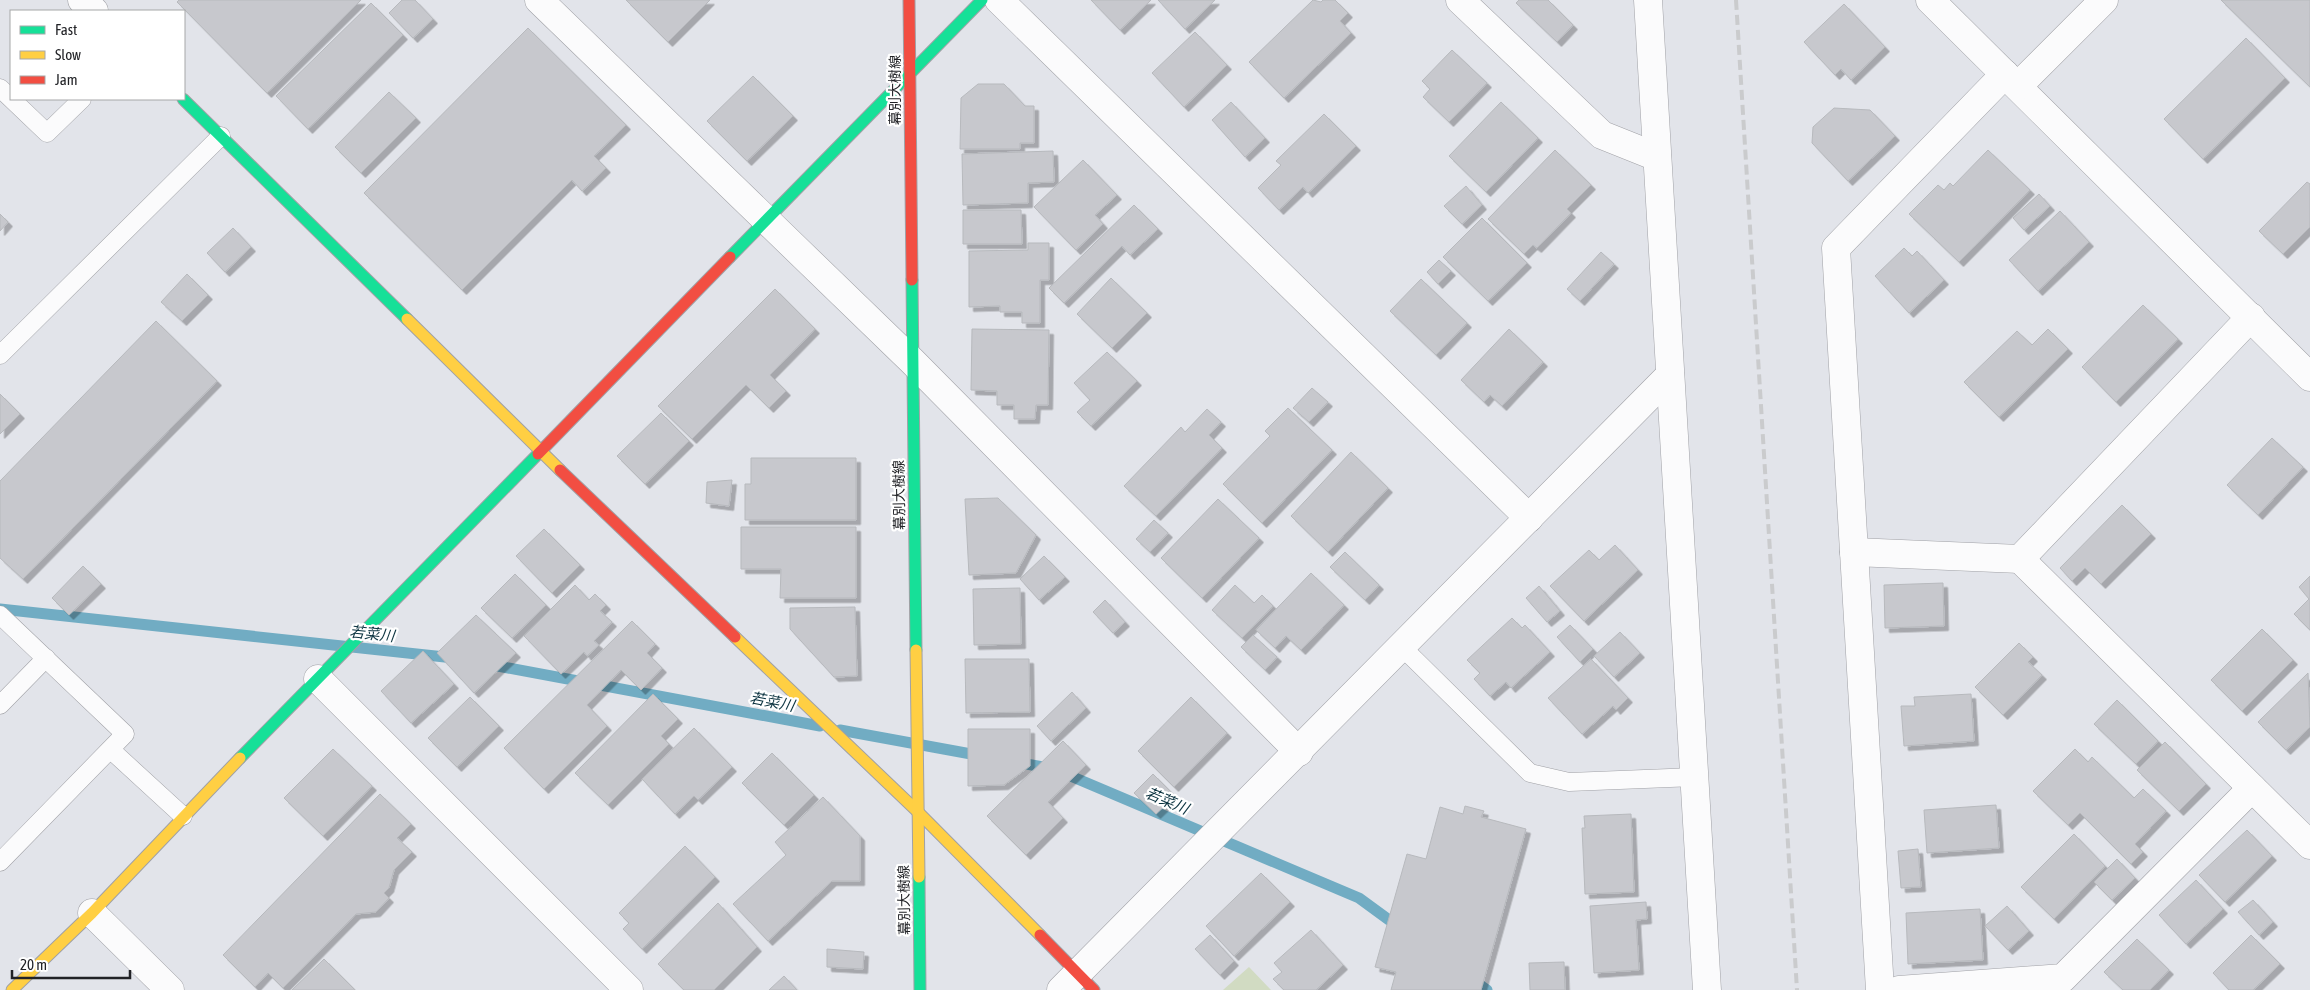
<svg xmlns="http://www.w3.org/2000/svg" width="2310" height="990" font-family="'Asap Condensed','Noto Sans JP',sans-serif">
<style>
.green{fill:#d1dbc2}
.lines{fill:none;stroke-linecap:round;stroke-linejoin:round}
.stream{stroke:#71acc3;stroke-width:11}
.building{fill:#c7c8cd;stroke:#b7b9bd;filter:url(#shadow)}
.lane-casing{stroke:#a0a1a6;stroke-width:19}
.street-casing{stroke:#a0a1a6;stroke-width:29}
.fast-casing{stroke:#a0a1a6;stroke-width:13}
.slow-casing{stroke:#a0a1a6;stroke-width:13}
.jam-casing{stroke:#a0a1a6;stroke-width:13}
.lane{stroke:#fbfbfc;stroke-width:18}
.street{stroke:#fbfbfc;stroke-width:28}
.fast{stroke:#16e098;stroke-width:11}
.slow{stroke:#ffcf43;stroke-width:11}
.jam{stroke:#f24e42;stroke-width:11}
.rail{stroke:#cacbcd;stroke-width:4;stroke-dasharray:10 5;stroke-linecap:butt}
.labels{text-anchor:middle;stroke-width:4.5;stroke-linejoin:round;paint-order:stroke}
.street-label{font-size:14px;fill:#212226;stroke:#fff}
.water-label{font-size:15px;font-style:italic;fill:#0c3340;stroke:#fff}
</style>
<defs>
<filter id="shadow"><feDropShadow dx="4.5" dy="4.5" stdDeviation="0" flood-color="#0004"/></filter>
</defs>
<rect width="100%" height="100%" fill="#e2e4ea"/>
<polygon class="green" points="1249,967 1271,990 1223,990"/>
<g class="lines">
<g class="stream">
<polyline points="0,609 454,658"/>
<polyline points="487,664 820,726"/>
<polyline points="840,730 982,756"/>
<polyline points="1015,762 1054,769 1359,898 1400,928"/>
<polyline points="1470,978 1487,990"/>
</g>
</g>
<g class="building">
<polygon points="179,0 361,0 267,93 177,2"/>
<polygon points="402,0 415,0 433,19 413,38 389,13"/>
<polygon points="626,0 710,0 668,42"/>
<polygon points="1091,0 1151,0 1120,30"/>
<polygon points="1158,0 1215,0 1185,29"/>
<polygon points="1313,0 1321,2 1323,0 1335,0 1348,13 1340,21 1351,33 1284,98 1249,62"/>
<polygon points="1519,0 1548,0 1573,25 1557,42 1516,3"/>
<polygon points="2221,0 2310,0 2310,87"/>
<polygon points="371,3 403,35 308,129 276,96"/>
<polygon points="1844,4 1885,47 1851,80 1841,69 1835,75 1804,42"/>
<polygon points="528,28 626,125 594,156 606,168 582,191 572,180 462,290 364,193"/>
<polygon points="1195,32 1227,65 1184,107 1152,73"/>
<polygon points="2246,38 2285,78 2203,159 2164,119"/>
<polygon points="1452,50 1487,83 1449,122 1423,97 1430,89 1422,81"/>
<polygon points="753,76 793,116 747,161 707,121"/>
<polygon points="978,84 1004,84 1025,106 1034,106 1034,143 1020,143 1020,149 960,149 961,98"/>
<polygon points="389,92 416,118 361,173 335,147"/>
<polygon points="1231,102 1265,138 1245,157 1212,120"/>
<polygon points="1501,102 1538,138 1486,192 1449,156"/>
<polygon points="1834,108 1870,110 1895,136 1848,181 1812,143 1813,127"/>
<polygon points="1324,114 1356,146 1308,193 1303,187 1279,210 1258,188 1281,165 1276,161"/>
<polygon points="1555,150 1591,185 1567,209 1571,213 1537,248 1533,245 1524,254 1488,219"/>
<polygon points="1988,150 2030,190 1959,262 1909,214 1938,185 1944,190 1950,183 1953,186"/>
<polygon points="1053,151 1054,182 1028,183 1028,203 963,205 962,154"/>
<polygon points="1083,160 1117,195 1095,215 1103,224 1076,250 1034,207"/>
<polygon points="2307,182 2310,184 2310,227 2283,254 2259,231"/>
<polygon points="1466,186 1482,205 1462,224 1444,206"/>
<polygon points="2039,194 2050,206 2024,230 2013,218"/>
<polygon points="1134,205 1158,229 1130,255 1122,246 1064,303 1049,288"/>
<polygon points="963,210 1021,210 1022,244 963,244"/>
<polygon points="2060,211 2089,242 2038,291 2009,260"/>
<polygon points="0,214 8,222 0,231"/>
<polygon points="1482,218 1527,263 1488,301 1443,257"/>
<polygon points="233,228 251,247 225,272 207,253"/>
<polygon points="1028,243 1049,243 1049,280 1040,280 1040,323 1022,323 1022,312 1000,312 1000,306 969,307 969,251 1028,250"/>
<polygon points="1904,248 1912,256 1917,251 1944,280 1909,313 1875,276"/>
<polygon points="1601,252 1614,264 1580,301 1567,289"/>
<polygon points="1439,260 1451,271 1438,284 1427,272"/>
<polygon points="187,274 208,295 182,321 161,302"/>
<polygon points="1111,278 1147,313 1112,348 1077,314"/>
<polygon points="1421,279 1467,323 1436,355 1390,311"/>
<polygon points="775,289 815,329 770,375 786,391 769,408 746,385 692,439 658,406"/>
<polygon points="2143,305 2178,339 2116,402 2082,367"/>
<polygon points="156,321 217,381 23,579 0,558 0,481"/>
<polygon points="972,329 1049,330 1048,405 1036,405 1035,419 1014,419 1014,405 997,405 997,391 971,390"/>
<polygon points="1509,329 1543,362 1502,406 1490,395 1484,402 1461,380"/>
<polygon points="2048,329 2068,349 1999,417 1964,382 2017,331 2032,345"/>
<polygon points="1107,352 1137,381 1091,426 1077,412 1090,400 1074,383"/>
<polygon points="1312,388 1328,402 1309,422 1293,408"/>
<polygon points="0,394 20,414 0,434"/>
<polygon points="1288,408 1332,450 1262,523 1223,484 1270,436 1265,431"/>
<polygon points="1207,409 1221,422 1209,435 1222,448 1156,516 1124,486 1181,427 1185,432"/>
<polygon points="661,413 689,441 645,484 617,456"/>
<polygon points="2272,438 2303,467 2258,515 2227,485"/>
<polygon points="1351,452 1388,488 1328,552 1291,516"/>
<polygon points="751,458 856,458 856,520 745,520 745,484 751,484"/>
<polygon points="732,480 729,506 706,503 707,482"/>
<polygon points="998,498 1036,535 1016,573 969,575 965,499"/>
<polygon points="1218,499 1259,538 1202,598 1161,558"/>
<polygon points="2122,505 2151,534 2101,584 2085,568 2072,581 2060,568"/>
<polygon points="1154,520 1168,533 1150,552 1136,539"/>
<polygon points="741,527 856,527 856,598 780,598 781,569 741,569"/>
<polygon points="544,529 580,565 552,593 516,556"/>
<polygon points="1615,545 1638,570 1584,621 1550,586 1589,550 1599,560"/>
<polygon points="1345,552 1379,585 1365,600 1330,567"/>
<polygon points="1044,556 1065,577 1039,600 1020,579"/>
<polygon points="83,566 101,584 69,615 52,598"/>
<polygon points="1311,573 1344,605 1301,650 1286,636 1275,648 1256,630"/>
<polygon points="515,574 546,605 512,638 481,608"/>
<polygon points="2310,576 2310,630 2294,614 2309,599 2299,587"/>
<polygon points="1943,583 1944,626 1885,628 1884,585"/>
<polygon points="575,585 589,600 595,594 606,605 600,611 612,622 594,641 599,645 587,656 584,652 561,674 524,636"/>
<polygon points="1235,585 1254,603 1262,595 1273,606 1242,638 1212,610"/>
<polygon points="1539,586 1560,611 1547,622 1526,598"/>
<polygon points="1020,588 1021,644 974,645 973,589"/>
<polygon points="1105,600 1125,622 1113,633 1093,612"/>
<polygon points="855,607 857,676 834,677 790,629 790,608"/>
<polygon points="476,615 516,653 474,693 437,653"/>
<polygon points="1512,618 1522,628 1525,625 1550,652 1511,688 1506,682 1490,696 1474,679 1480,673 1467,660"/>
<polygon points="632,621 655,644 647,653 662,668 641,690 621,670 587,705 607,726 544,789 504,748"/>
<polygon points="1570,625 1593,649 1580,662 1557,637"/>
<polygon points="2262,629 2293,660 2242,711 2211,680"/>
<polygon points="1620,632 1640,653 1614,677 1594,656"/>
<polygon points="1253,635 1277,657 1265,670 1241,647"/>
<polygon points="2019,643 2033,657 2028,662 2042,675 2003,715 1975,687"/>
<polygon points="423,651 454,684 411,723 381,691"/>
<polygon points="965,659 1029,659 1030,712 966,713"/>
<polygon points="1591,659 1628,698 1616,710 1613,706 1582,734 1548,698"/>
<polygon points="2308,673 2310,727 2286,750 2258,722"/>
<polygon points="1072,692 1086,708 1051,741 1037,726"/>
<polygon points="653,694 678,719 661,736 669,744 608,805 575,773"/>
<polygon points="1971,694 1974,741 1904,746 1901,706 1915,706 1914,697"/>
<polygon points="470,697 499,726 457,767 428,738"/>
<polygon points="1191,697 1227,733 1174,787 1138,751"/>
<polygon points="2117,700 2158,741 2136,764 2094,724"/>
<polygon points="694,728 732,767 698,800 694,796 675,814 642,779"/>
<polygon points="968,729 1030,729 1030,766 1004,785 968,786"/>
<polygon points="1063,741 1086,765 1048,802 1063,818 1026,855 987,816"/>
<polygon points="2165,742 2206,784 2179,811 2137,770"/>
<polygon points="333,749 372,786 323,836 284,798"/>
<polygon points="2075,749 2088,762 2092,757 2134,798 2143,789 2166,811 2135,844 2143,852 2131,864 2080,813 2068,825 2033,791"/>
<polygon points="772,753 814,795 784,825 742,783"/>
<polygon points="1153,774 1175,796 1156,814 1134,793"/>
<polygon points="380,794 411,824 397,838 412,852 394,870 389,888 384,893 389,898 376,912 356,914 283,988 268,973 255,987 223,955"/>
<polygon points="823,797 860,836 860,881 832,881 768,941 733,904 786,855 775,842"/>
<polygon points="1996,805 1999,848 1927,853 1924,810"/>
<polygon points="1465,806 1484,811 1481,817 1526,829 1481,990 1391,990 1396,972 1375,967 1407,854 1426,859 1440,807 1463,814"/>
<polygon points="1631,814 1634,892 1585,894 1582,828 1585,828 1584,816"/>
<polygon points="2247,830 2272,856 2225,902 2199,875"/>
<polygon points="2074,834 2105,866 2054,919 2021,887"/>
<polygon points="685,846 715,877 642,949 623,929 629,923 619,913"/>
<polygon points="1918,849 1921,887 1901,888 1898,851"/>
<polygon points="2117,859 2135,878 2112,900 2094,882"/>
<polygon points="1261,873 1290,902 1234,956 1206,926"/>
<polygon points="2196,880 2223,909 2186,944 2159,915"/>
<polygon points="2253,900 2273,922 2259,935 2238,912"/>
<polygon points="1646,902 1647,919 1636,920 1639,970 1594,973 1590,906"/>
<polygon points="718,903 757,947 714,990 684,990 658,964"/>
<polygon points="2007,906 2029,931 2008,950 1985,926"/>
<polygon points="1980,909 1983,960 1908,964 1906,913"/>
<polygon points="1311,930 1343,965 1316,990 1284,990 1273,979 1282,972 1274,963"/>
<polygon points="1210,935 1234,961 1220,975 1195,949"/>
<polygon points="2251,935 2280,964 2253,990 2229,990 2213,973"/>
<polygon points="2137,939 2169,970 2150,990 2123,990 2104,972"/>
<polygon points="827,949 864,952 863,969 827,967"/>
<polygon points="324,959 355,990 292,990"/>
<polygon points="1564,962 1565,990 1530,990 1529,963"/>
<polygon points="784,976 797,990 769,990"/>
</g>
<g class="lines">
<defs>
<g id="lane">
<polyline points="0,88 47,133 82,99"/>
<polyline points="0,355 221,136"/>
<polyline points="0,615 125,734 0,862"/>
<polyline points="1402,647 1530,773 1569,782 1695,777"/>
<polyline points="0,705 46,658"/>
<polyline points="111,750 183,816"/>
</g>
<g id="street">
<polyline points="82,0 94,11"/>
<polyline points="539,0 912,361 1299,752"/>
<polyline points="999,0 1529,518"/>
<polyline points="1460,0 1602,135 1657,157"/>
<polyline points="1648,0 1707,990"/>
<polyline points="1930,0 2310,377"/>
<polyline points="2018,86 2104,0"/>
<polyline points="1854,552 2020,559 2251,317"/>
<polyline points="2020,559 2310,845"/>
<polyline points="318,679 629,990"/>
<polyline points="92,913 170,990"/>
<polyline points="1061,990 1670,375"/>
<polyline points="1880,990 1836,248 2005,74"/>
<polyline points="1899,990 2063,978 2252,788"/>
</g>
<g id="fast">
<polyline points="183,99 407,319"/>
<polyline points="730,257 982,0"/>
<polyline points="912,280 916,650"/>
<polyline points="240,758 538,454"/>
<polyline points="919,877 920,990"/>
</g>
<g id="slow">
<polyline points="407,319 560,470"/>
<polyline points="735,637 917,811 1040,935"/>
<polyline points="916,650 919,877"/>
<polyline points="12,990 92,913 240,758"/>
</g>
<g id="jam">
<polyline points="909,0 912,280"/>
<polyline points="538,454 730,257"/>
<polyline points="560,470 735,637"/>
<polyline points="1040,935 1094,990"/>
</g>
</defs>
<use href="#lane" class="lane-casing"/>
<use href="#street" class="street-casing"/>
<use href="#fast" class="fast-casing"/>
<use href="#slow" class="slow-casing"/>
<use href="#jam" class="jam-casing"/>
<use href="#lane" class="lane"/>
<use href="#street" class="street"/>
<use href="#fast" class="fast"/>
<use href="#slow" class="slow"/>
<use href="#jam" class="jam"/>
<polyline class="rail" points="1736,0 1797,990"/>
</g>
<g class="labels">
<g class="street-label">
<text transform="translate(895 90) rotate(-90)" y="5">幕別大樹線</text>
<text transform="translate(899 495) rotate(-91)" y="5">幕別大樹線</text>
<text transform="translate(904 900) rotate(-91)" y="5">幕別大樹線</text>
</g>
<g class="water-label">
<text transform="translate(372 634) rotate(6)" y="5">若菜川</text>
<text transform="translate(772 702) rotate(11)" y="5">若菜川</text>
<text transform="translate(1167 801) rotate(23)" y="5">若菜川</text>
</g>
</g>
<rect x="10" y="10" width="175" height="90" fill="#ffffff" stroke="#a6a7a8"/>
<rect x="20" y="26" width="25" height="8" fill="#16e098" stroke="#a6a7a8"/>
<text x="55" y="35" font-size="15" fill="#212226">Fast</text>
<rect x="20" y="51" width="25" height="8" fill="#ffcf43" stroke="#a6a7a8"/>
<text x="55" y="60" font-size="15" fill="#212226">Slow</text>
<rect x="20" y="76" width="25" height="8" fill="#f24e42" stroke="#a6a7a8"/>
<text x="55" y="85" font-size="15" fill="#212226">Jam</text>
<path d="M12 970v8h118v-8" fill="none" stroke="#212226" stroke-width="2.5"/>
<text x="20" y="970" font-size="15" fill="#212226" stroke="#ffffff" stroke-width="4" paint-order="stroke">20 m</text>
</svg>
